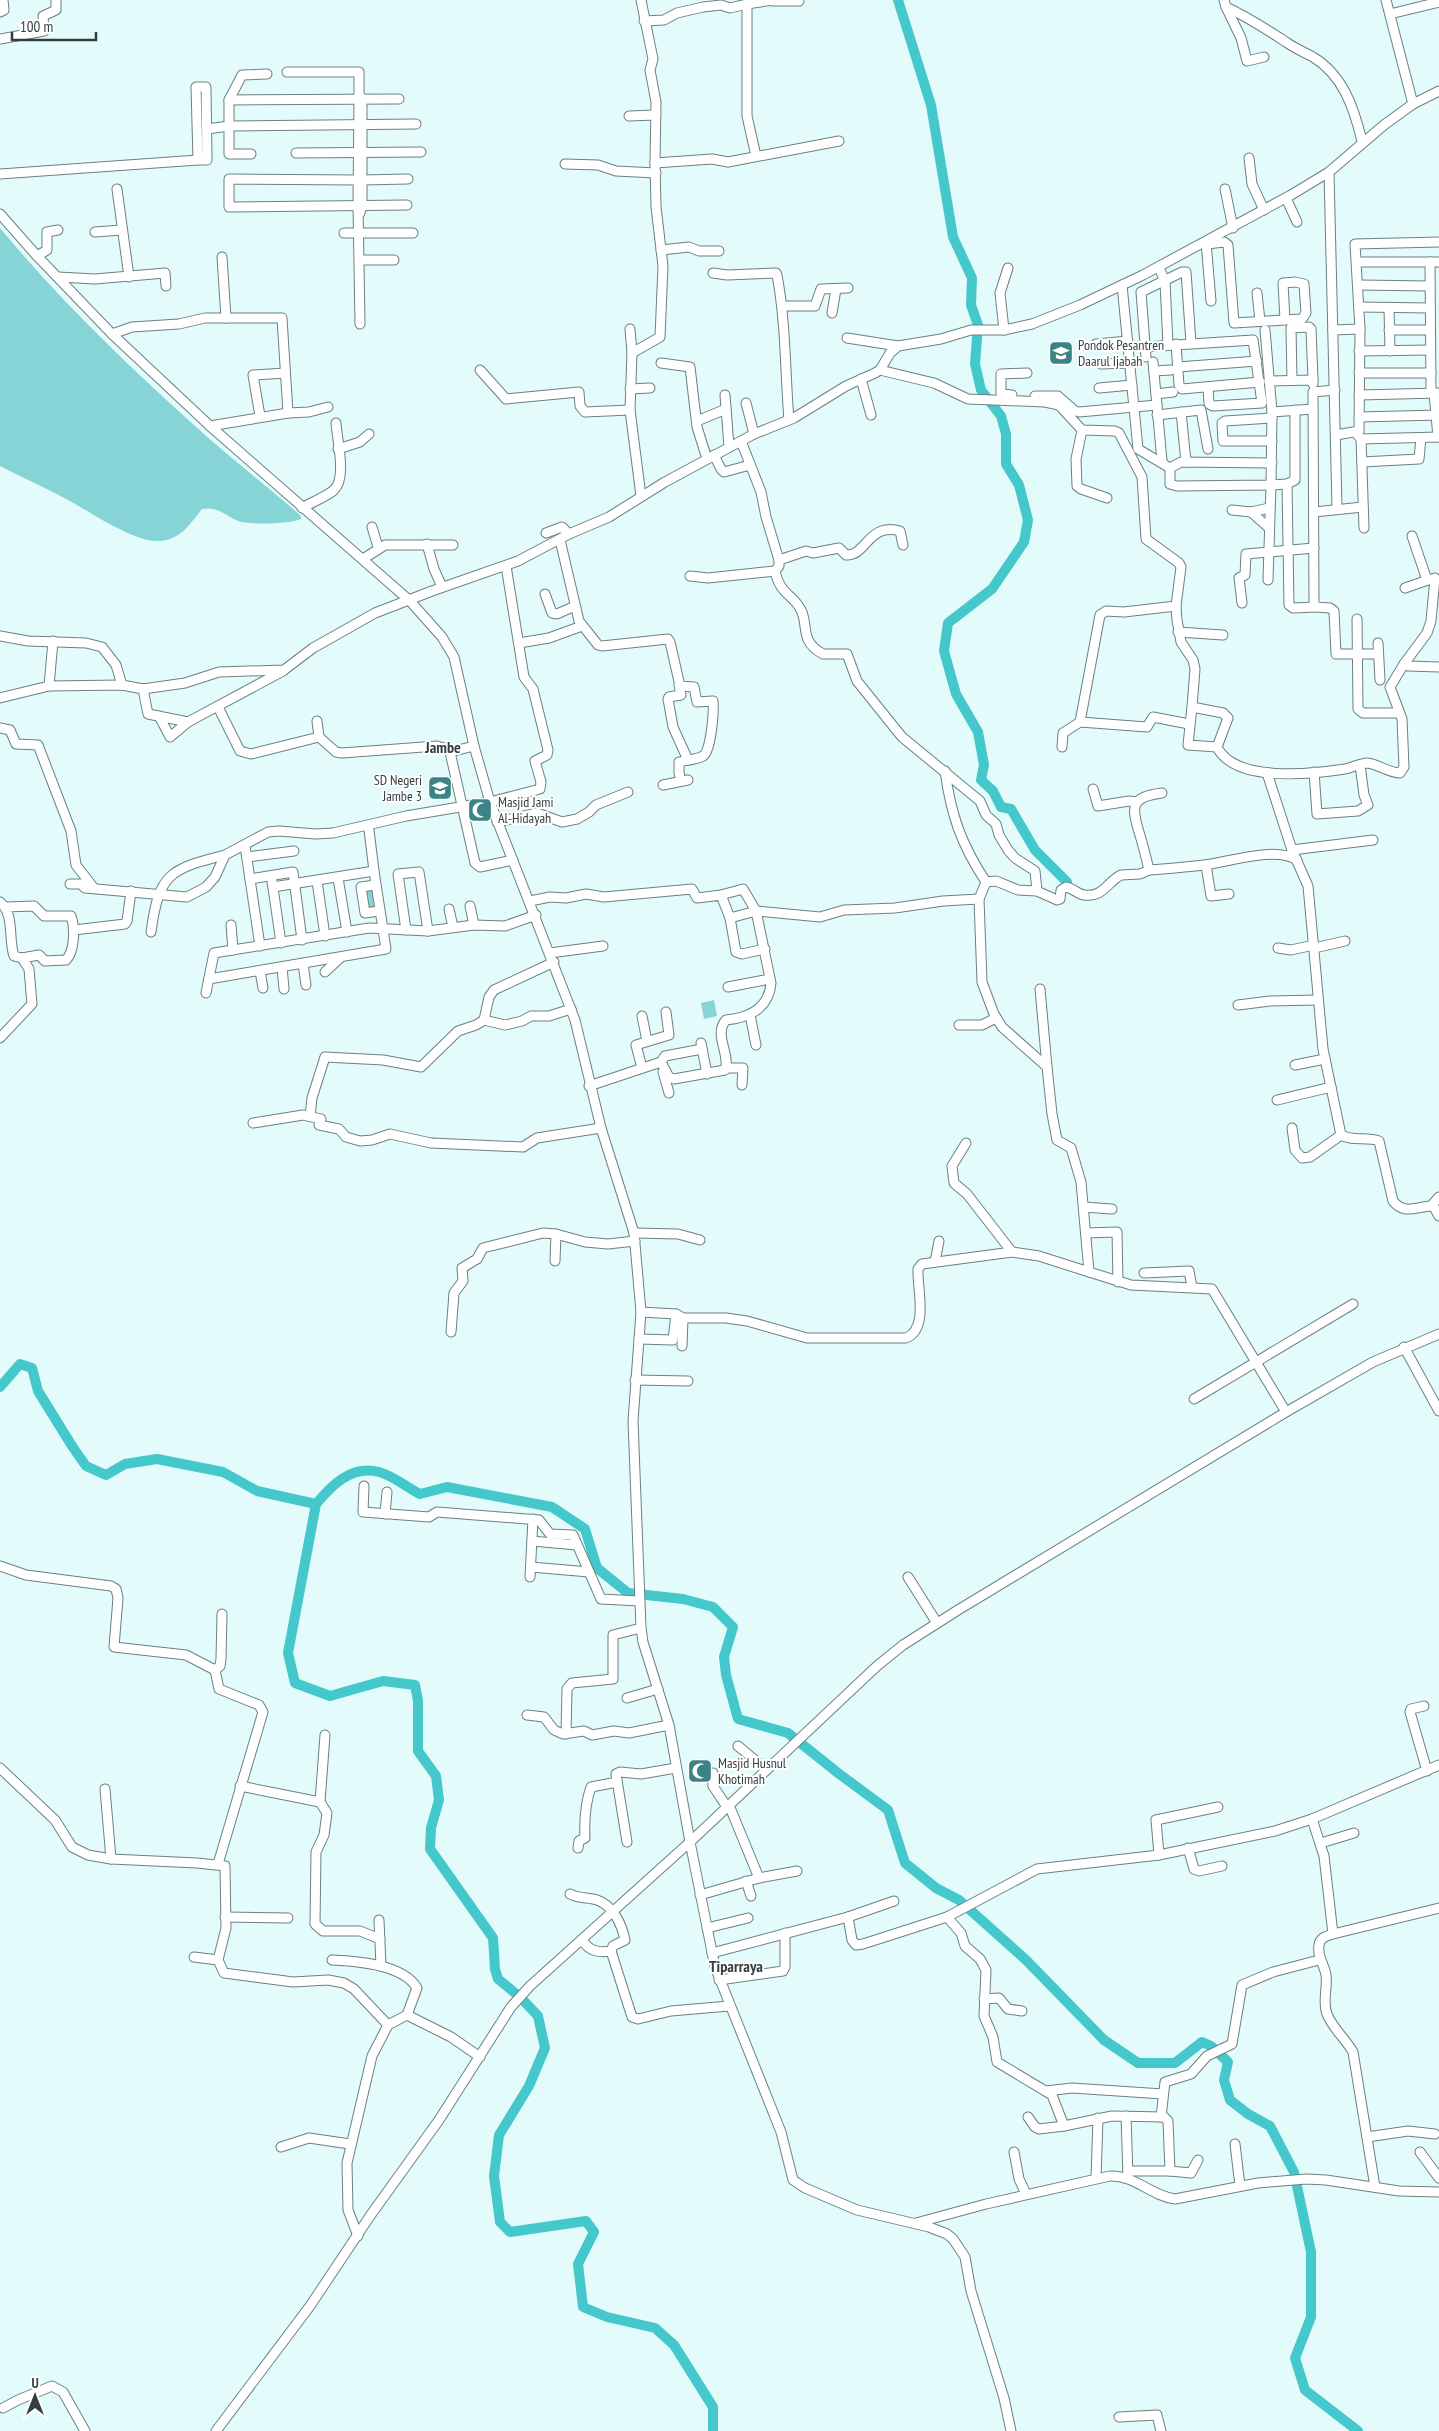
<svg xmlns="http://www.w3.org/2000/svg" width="1439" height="2431" font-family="'PT Sans Narrow',sans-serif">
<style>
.green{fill:#86d4d5}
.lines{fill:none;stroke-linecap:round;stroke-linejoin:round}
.river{stroke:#44c8cb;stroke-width:10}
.minor-casing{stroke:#6b8080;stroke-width:11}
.minor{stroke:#fff;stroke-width:9}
.labels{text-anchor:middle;stroke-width:4;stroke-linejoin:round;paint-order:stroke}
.poi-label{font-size:14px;fill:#353e3e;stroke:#fff;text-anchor:start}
.quarter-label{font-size:16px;font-weight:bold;fill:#353e3e;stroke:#fff}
</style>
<rect width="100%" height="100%" fill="#e4fbfb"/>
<g class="green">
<path d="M0,228C59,299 126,364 194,425C229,457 266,485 301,516V519C290,524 249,525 238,521C225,515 217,506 202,509C190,524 180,541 158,541C134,542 90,512 68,500C46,488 23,478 0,466Z"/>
<polygon points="375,890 377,909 366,910 364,891"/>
<polygon points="714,1000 717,1016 704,1019 701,1003"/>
</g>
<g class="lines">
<g class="river">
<polyline points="898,0 931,105 953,237 972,278 971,305 978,325 975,364 981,390 1001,416 1006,434 1006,464 1019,485 1028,520 1024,542 992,589 948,623 944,651 956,694 978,732 984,765 981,780 993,791 1001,807 1011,809 1035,850 1067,882"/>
<polyline points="0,1387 20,1364 32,1368 38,1391 72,1446 86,1466 106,1475 125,1464 157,1459 223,1472 257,1491 316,1504"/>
<path d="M713,2431V2407L674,2345L655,2328L607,2317L583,2307L578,2264L594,2232L586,2221L510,2232L500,2222L494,2176L499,2135L529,2086L545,2048L538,2016L520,1997L498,1979L495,1969L493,1938L430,1849L431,1828L439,1800L436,1776L418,1751V1701L415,1685L383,1681L330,1696L295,1683L288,1653L316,1504C332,1485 351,1465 379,1472C392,1475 408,1488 420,1494L447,1487L552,1507L585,1529L597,1568L628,1593L683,1599L713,1607L733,1627L724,1657L726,1675L738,1719L788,1733L838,1773L888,1810L905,1863L936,1888L959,1900L1026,1960L1104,2040L1138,2063H1175L1202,2042L1211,2046L1228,2062L1224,2080L1230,2100L1248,2114L1270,2126L1294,2172L1311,2252V2317L1295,2358L1305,2390L1358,2431"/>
</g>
<defs>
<g id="minor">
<polyline points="641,0 653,59 650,70 656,102 655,163"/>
<path d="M1224,0L1226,7C1248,17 1266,29 1286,42C1294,48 1304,52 1313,57C1343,75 1354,108 1362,141"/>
<polyline points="1386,0 1413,104"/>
<polyline points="773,1 799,1"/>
<polyline points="1226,7 1241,38 1247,61 1264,57"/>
<polyline points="0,12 4,10 3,0"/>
<polyline points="1390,14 1439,2"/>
<polyline points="644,21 664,20 677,13 703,7 721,5 730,8 747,4"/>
<polyline points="0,39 44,31 43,16 56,10 56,0"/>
<polyline points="287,72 359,72 359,94"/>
<polygon points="196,87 206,87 207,160 198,160"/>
<polyline points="229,100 242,75 267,74"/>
<polyline points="629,116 656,115"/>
<polyline points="207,129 229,126 229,100 399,99"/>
<polyline points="296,153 421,152"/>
<polyline points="251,154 229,154 229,126 416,124"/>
<polyline points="756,156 747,116 747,4 773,0"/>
<polyline points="1249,158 1252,184 1264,210"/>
<polyline points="565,164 598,165 616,171 656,173"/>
<polyline points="1329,172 1337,508"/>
<polyline points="0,174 198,160"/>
<polyline points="358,180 229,179 229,207 407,205"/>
<polyline points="362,180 408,179"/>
<polyline points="117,189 129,277"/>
<polyline points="1225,189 1233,228"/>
<polyline points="1286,198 1297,222"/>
<polyline points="360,213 362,205 362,99 359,94 358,205 360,324"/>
<polyline points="0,214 37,256 112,334 210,426 410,601 442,637 454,657 474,746 490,802 575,1020 601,1128 634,1233 641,1312 633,1421 641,1628 643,1642 669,1725 690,1842 530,1986 511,2007 439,2120 370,2216 310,2306 216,2431"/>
<polyline points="95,232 122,230"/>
<polyline points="344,233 413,233"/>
<polyline points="1206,242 1211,301"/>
<polyline points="1207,244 1224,242 1228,245 1234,323 1302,319 1306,313 1304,284 1295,282 1283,283 1285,320"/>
<polyline points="661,250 689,247 699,251 719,251"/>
<polyline points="37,256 47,250 47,232 58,230"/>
<polyline points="222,257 226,318"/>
<polyline points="360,260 394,260"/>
<polyline points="1357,262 1439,262"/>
<polyline points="1430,262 1431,393"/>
<polyline points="1159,267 1165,282 1168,345"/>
<path d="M713,273L727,275L776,273L777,275C786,323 785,372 789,420"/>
<polyline points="58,277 95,279 165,273 166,286"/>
<polyline points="1122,285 1138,449 1170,468"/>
<polyline points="1358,285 1430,286"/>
<polyline points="1257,293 1260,321"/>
<polyline points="782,306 815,306 821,289 848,288"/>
<polyline points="1359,307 1430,308"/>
<polyline points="1389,308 1390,351"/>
<polyline points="832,313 836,289"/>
<polyline points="630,329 632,353 630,410 641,496"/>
<polyline points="1004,330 1000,293 1008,268"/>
<polyline points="1265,330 1272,412"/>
<polyline points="1333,330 1360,329"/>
<polyline points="1389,330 1430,330"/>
<polyline points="112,334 132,327 179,324 205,318 282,318 288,413 210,426"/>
<polyline points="847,338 898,346"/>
<polyline points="1096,344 1128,341"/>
<polyline points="1176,344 1179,385 1182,389 1260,382"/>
<polyline points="1145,347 1253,340 1262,403 1213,406 1209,404 1208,387"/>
<polyline points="1359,351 1430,350"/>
<polyline points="632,353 660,337 663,266 656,207 655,163 712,159 728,162 839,141"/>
<polyline points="1146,357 1141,292 1182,272 1186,272 1191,343"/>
<polyline points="1153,362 1162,461"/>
<polyline points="661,363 690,367 697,427 707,459"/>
<polyline points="1101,364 1130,363"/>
<polyline points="1178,367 1257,361"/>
<polyline points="480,370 506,399 579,392 580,406 585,412 630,410"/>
<polyline points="880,370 934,383 968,399 1045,402 1059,405 1082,430 1115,431 1119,433 1142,477 1146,539 1179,563 1181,567 1176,606 1177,620 1181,642 1193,660 1195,669 1192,707 1223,713 1228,718 1217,747"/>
<polyline points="1154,371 1171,370"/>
<polyline points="1359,373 1431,373"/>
<polyline points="861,379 871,415"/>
<polyline points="1292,380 1291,328 1309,327 1311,329 1313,380"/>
<polyline points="1269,381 1313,380 1313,384"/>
<polyline points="1099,388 1132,385"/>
<polyline points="630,389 650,388"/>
<polyline points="1335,390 1313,392 1314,602 1315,607 1330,608 1334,611 1336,654 1378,654"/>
<polyline points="1434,393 1438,437"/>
<polyline points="1156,394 1173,392"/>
<polyline points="725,395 729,447"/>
<polyline points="1012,395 1001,394 1001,374 1027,373"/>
<polyline points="1359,395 1439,393"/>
<polyline points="1035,396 1058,396 1075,411 1079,412 1157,405"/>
<polyline points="746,403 754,434"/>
<polyline points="1181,412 1186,462"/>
<polyline points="288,413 309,412 328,407"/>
<polyline points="1157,415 1201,410 1208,449"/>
<polyline points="260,416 253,375 285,373"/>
<polyline points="1359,417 1439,415"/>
<polyline points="1272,418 1225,421 1222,423 1223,441 1272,441"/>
<polyline points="697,421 726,409"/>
<polyline points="1082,430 1076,459 1077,486 1081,489 1107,498"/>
<polyline points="1356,433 1361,439 1364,528"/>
<polyline points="1336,435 1359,431 1360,329 1355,244 1439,242"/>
<polyline points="1361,439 1439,437"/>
<path d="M741,441L761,492L766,517L779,560L806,551L813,553L839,548L846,555C867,556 868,522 900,531L903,545"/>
<polyline points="338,449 360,442 369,434"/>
<polyline points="714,455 721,469 724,472 750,465"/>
<polyline points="1362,462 1419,459 1421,438"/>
<polyline points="1272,463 1181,462 1170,468 1170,484 1177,486 1271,485 1272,412 1313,409"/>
<polyline points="1287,484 1289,605 1293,608 1315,607"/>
<path d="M302,508C312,502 326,497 334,490C347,478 337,440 336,423"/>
<polyline points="1232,510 1251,512 1269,508"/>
<polyline points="1251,512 1269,528"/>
<polyline points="1314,512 1363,507"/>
<polyline points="372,527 378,547"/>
<polyline points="546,533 562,527 569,534"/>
<polyline points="1412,536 1427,580"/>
<path d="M560,540L579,621L598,645L602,646L668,639L670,642L680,686L694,687L697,702L713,701C714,711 711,752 703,756C696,760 686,760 679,762V773L681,781"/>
<polyline points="427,544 434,569 442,587"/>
<polyline points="363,559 385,545 453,545"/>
<path d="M779,560V566L775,571C780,595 793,594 801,610C809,626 799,641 823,654H847L857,681L902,737L980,801L986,815L996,824L999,835L1008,850L1015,858L1035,871L1037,891"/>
<polyline points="690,576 708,578 775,571"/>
<polyline points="1268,580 1271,485 1287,484 1295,480 1295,410"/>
<polyline points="1405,588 1431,579"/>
<polyline points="545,594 552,613 557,614 575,606"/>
<polyline points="1242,603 1239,578 1245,575 1246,554 1314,548"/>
<polyline points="1357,619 1358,709 1363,713 1397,713"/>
<polyline points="1178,632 1223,635"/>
<polyline points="0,636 28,641 86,643 102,647 116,665 122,685"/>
<polyline points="519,643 549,638 582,626"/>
<polyline points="1378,643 1380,680"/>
<polyline points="1404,664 1427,633 1431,621 1435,578"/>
<polyline points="679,685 681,695 669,697 668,699 673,727 688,760"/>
<polyline points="49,686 53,641"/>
<polyline points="143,689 148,714 188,722 283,671"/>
<polyline points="0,698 49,686 122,685 143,689 185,683 219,672 284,670 313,648 375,613 432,591 518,561 569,534 609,517 665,482 754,434 794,418 846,386 875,373 880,370 890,353 898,346 941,339 971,330 1004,330 1032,324 1080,305 1143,275 1291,195 1329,172 1384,125 1413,104 1439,91"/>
<polyline points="218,707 240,751 251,754 319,737"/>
<polyline points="1192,707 1188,745 1217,747"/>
<polyline points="159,716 170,737 188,722"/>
<polyline points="317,721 319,737 336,752 342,753 437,746 447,749 450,752 474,746"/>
<polyline points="1080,722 1100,615 1106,611 1124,612 1176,606"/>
<polyline points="0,728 10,730 16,744 38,745 71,831 76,865 93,887"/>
<polyline points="1062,747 1063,733 1080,722 1147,727 1153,717 1189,724"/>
<path d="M1217,747C1235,783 1312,774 1345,769C1351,768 1361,763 1367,763C1378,764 1389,773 1400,773L1404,767L1402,719L1390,687L1404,664L1408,666L1439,667"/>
<polyline points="450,752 475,863 480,867 513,860"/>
<path d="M945,771C951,815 961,844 986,882"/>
<polyline points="1314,772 1317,814 1358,811 1368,805 1364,795 1360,765"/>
<path d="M1267,773L1292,850L1308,886L1323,1049L1341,1135C1353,1142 1367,1136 1379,1141L1393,1201C1404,1215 1416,1207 1431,1206L1434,1207L1439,1216"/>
<polyline points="663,785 688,780"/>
<polyline points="1093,789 1098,806 1129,801 1137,802"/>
<polyline points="497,822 537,813 562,822 577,819 589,812 596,805 628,792"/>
<polyline points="369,830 374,871"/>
<polyline points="245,846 260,946"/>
<polyline points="1292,850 1373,840"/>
<polyline points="247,857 294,851"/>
<polyline points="1206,865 1211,896 1229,894"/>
<path d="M1149,870C1168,869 1186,867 1204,865C1229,862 1276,846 1297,860"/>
<polyline points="338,878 347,932"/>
<polyline points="250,879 293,872 302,940"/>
<polyline points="272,881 281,943"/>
<polyline points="317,881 325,936"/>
<polyline points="986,882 979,899 982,982 994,1014 1002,1027 1047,1067 1052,1114 1057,1140 1071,1148 1081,1182 1089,1272 1131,1285 1212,1289 1286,1412"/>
<path d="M986,882L996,881L1018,890L1037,891L1057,900L1060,899L1061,890L1066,887C1073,888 1077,894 1084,895C1103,898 1107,882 1121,875L1140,874L1149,870C1146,857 1143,845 1139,832C1131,806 1131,797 1162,793"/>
<polyline points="70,884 81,884 85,888 187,897 206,887 215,877 225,855 268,832 279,831 316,834 333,833 406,816 490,802 540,789 541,782 535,761 547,755 548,750 533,689 524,677 506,566"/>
<polyline points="375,885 361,887 365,913 379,911"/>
<polyline points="530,901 550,897 566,898 586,894 604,897 692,889 697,898 721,895 730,918 756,911 820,917 844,910 895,908 943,901 979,899"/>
<path d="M0,902C15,915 8,939 14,956L22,958L39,955L45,961L66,960C75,951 75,927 71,916H44L34,906L6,907"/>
<polyline points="470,906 474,925"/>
<polyline points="449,909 453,927"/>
<polyline points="730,918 736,952 742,954 765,949"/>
<polyline points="231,925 233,950"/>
<polyline points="74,930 125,924 127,921 131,891"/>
<polyline points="406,930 398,874 419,872 428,931"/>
<path d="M151,932C159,873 170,869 225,855"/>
<polyline points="1278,948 1291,950 1314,945"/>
<polyline points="1314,948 1345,941"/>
<polyline points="550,953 603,946"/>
<polyline points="303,964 306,985"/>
<polyline points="282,967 284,989"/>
<polyline points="260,971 263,988"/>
<polyline points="325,972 340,958"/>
<polyline points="209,979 386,949 374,871 273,887"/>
<polyline points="728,987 770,979"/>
<polyline points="1040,989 1047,1067"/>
<polyline points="206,993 214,953 369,928 428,931 474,925 505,926 536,915"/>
<polyline points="1238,1005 1270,1001 1317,1000"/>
<polyline points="750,1015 756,1045"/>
<polyline points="642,1016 647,1041"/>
<polyline points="484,1020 505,1025 522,1021 531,1016 549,1016 571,1009"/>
<polyline points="959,1025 982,1025 996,1018"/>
<polyline points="0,1038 32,1004 29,969 22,958"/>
<polyline points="701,1043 707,1074"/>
<path d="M661,1062L669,1077L674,1079L725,1070C731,1055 713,1034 726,1020C748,1018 769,1009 771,983L756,911L743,889L721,895"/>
<polyline points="1295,1065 1325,1059"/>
<polyline points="642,1068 636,1045 669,1035 666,1012"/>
<polyline points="726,1068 743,1068 742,1085"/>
<polyline points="663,1072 669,1093"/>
<polyline points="589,1086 661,1062 665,1056 702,1049"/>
<polyline points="1277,1100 1331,1087"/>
<polyline points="310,1116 312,1098 325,1057 383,1060 421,1067 458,1031 476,1025 484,1020 489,997 494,990 554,962"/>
<polyline points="253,1123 303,1115 321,1119 319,1125 339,1129 346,1137 360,1141 372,1140 390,1134 431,1143 523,1147 537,1138 601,1128"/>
<polyline points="1292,1128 1295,1150 1302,1158 1310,1157 1341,1135"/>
<polyline points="966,1143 952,1166 954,1183 967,1194 1012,1252"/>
<polyline points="1431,1206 1439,1197"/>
<polyline points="1084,1207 1112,1209"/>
<polyline points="634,1233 678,1234 700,1240"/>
<polyline points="1086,1233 1117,1232 1118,1282"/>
<polyline points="555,1261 556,1234"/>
<polyline points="935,1262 939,1241"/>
<polyline points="1144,1273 1189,1271 1192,1287"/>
<path d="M641,1312L676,1314L683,1318H726L747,1321L807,1338H906C929,1329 917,1289 918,1269L922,1264L1012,1252L1039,1256L1089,1272"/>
<polyline points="451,1332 454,1293 463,1281 462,1268 477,1259 483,1248 543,1233 556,1234 585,1242 608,1244 635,1241"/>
<polyline points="639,1339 673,1340 676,1314"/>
<polyline points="682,1346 683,1318"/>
<polyline points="1404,1347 1439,1411"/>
<polyline points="635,1380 688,1381"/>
<polyline points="1194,1399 1353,1304"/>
<polyline points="364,1486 363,1512 429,1517 437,1512 539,1520 550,1534 573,1535 601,1599 639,1601"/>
<polyline points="385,1514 387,1492"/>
<polyline points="532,1541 577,1545"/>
<polyline points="0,1566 26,1575 111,1586 116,1589 118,1598 114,1647 186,1655 215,1670 220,1666 221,1659 222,1614"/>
<polyline points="531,1567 589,1572"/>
<polyline points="530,1577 533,1519"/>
<polyline points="908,1577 937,1623"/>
<polyline points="215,1670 219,1689 259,1705 263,1712 218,1864"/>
<polyline points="627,1698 658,1689"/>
<polyline points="1424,1706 1411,1709 1410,1712 1427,1771"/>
<polyline points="527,1715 544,1717 554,1730 563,1734 584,1731 592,1735 614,1731 629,1733 669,1725"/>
<polyline points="566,1734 567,1689 572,1683 613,1679 613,1635 641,1628"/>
<polyline points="738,1746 767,1770"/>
<polyline points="0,1768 55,1820 72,1847 88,1855 111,1859 197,1863 225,1866 226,1928 218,1960 224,1973 293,1982 328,1980 344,1983 354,1989 388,2025"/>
<polyline points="713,1773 713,1786 727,1807"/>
<polyline points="240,1786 320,1802 327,1813 324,1835 316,1852 315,1924 323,1931 360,1931 380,1939"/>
<polyline points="105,1789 111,1859"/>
<polyline points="320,1802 325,1735"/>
<path d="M1312,1819L1324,1856L1333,1934C1327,1936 1320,1937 1319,1945C1317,1956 1324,1964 1326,1975C1328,1988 1322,2001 1327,2014C1333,2029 1345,2038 1353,2052L1375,2187"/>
<polyline points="627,1842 616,1774 620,1772 641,1774 676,1768"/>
<polyline points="1321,1843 1354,1833"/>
<path d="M578,1848L579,1841L585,1838C584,1819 585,1804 591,1787L617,1782"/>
<polyline points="1188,1848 1194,1869 1199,1871 1222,1866"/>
<polyline points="1159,1855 1156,1820 1218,1807"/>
<polyline points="759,1878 797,1871"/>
<polyline points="746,1881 751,1896"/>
<path d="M570,1894C579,1899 588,1897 597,1900C613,1905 622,1925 625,1940L613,1946L611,1951L632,2017L638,2019L671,2011L729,2006"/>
<polyline points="700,1895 759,1878 729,1805"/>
<polyline points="225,1917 288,1918"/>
<polyline points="848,1917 894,1901"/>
<polyline points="947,1917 961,1933 965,1946 980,1959 986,1970 984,2016 993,2037 997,2062 1052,2095 1064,2126 1112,2116 1164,2117 1168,2121 1170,2171 1191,2173 1198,2160"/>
<polyline points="379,1920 381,1966"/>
<polyline points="707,1928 748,1918"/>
<polyline points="1333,1934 1439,1908"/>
<path d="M582,1940C589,1951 598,1953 611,1951"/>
<polyline points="712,1953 848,1917 852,1940 856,1945 863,1944 947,1917 1037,1869 1159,1855 1275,1831 1312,1819 1439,1765"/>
<polyline points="194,1957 218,1960"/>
<path d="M332,1960C356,1961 403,1964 417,1988L407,2015"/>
<polyline points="719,1980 783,1971 785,1967 785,1933"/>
<polyline points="984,1999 999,1998 1008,2009 1022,2011"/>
<polyline points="388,2025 407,2015 451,2037 480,2057"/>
<polyline points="1046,2091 1072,2088 1163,2094"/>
<polyline points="1126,2116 1128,2177"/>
<polyline points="1028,2117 1035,2127 1039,2129 1064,2126"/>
<polyline points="1161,2117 1165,2082 1191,2074 1207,2056 1232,2044 1242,1985 1273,1972 1319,1960"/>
<polyline points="1367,2137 1408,2131 1435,2134"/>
<polyline points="1235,2144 1240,2186"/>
<polyline points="281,2147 309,2138 350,2144"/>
<polyline points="1014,2152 1019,2179 1026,2194"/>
<polyline points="1420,2152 1439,2178"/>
<polyline points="1128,2171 1170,2171"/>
<polyline points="1096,2178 1098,2118"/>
<path d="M916,2223L986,2204L1110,2176C1135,2175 1151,2196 1175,2199L1258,2183L1306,2179L1326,2180L1399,2191L1439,2192"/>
<polyline points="358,2236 348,2210 347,2163 372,2056 388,2025"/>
<polyline points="3,2408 18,2400 52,2386 63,2392 85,2431"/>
<polyline points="1119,2417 1157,2415 1161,2431"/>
<polyline points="1011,2431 1004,2398 971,2291 965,2257 953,2239 947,2234 929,2227 857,2210 805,2188 793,2180 781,2132 715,1967 690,1842 877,1666 903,1645 958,1610 1286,1412 1373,1362 1439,1334"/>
</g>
</defs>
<use href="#minor" class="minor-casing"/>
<use href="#minor" class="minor"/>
</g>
<defs>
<symbol id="school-square" viewBox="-11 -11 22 22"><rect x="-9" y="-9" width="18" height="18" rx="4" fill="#3b8385" stroke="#fff"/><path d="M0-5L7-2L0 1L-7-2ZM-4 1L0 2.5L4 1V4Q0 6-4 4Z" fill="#fff"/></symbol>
<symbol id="mosque-square" viewBox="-11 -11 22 22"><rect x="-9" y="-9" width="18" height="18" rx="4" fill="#3b8385" stroke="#fff"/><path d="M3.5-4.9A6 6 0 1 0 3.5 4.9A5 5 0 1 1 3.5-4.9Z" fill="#fff"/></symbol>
</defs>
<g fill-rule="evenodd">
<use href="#school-square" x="1047" y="339" width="28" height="28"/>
<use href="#school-square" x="426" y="774" width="28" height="28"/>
<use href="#mosque-square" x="466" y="796" width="28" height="28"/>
<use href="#mosque-square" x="686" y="1757" width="28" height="28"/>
</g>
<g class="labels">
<g class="poi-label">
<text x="1078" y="350">Pondok Pesantren<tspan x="1078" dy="16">Daarul Ijabah</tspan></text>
<text x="422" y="785" text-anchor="end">SD Negeri<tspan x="422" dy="16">Jambe 3</tspan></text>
<text x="498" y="807">Masjid Jami<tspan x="498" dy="16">Al-Hidayah</tspan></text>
<text x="718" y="1768">Masjid Husnul<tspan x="718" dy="16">Khotimah</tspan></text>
</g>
<g class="quarter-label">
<text x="443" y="753">Jambe</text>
<text x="736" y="1972">Tiparraya</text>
</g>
</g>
<g transform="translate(35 2396)" stroke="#ffffff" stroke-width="4" paint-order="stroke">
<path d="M0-4L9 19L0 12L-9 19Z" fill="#353e3e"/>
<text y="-8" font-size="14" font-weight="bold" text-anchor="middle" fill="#353e3e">U</text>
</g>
<path d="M12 32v8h84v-8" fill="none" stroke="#353e3e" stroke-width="2.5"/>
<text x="20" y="32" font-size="15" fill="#353e3e" stroke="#ffffff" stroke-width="4" paint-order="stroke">100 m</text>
</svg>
